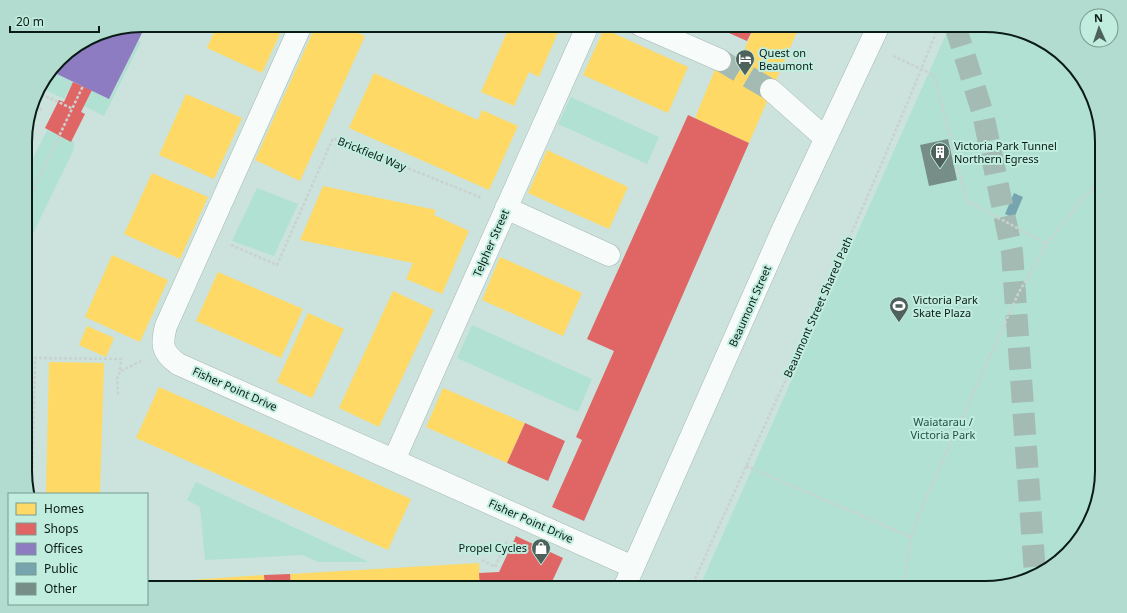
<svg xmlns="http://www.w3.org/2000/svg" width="1127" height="613" font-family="'Noto Sans',sans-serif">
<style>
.green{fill:#b1e1d3}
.homes{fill:#ffd966}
.shops{fill:#e06666}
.offices{fill:#8e7cc3}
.public{fill:#76a5af}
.building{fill:#778d87}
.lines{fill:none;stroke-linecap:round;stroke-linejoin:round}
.street-tunnel{stroke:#a4bbb4;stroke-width:22;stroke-dasharray:22 11;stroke-linecap:butt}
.highway-tunnel{stroke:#a4bbb4;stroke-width:22;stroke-dasharray:22 11;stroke-linecap:butt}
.street-casing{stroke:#a6b8b3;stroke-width:23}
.secondary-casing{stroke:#a6b8b3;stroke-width:23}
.path{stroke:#cad2cf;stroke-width:2.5;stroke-dasharray:3 2;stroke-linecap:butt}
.street{stroke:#f7fbfa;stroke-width:22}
.secondary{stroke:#f7fbfa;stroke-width:22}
.labels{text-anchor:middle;stroke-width:4;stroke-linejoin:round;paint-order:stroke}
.poi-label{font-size:11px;fill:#0a1b16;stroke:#c1eddf;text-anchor:start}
.street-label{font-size:11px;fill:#0a1b16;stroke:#c1eddf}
.park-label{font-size:11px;fill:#235246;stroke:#c1eddf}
.rim{fill:none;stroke:#0a1b16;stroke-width:2}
</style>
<rect width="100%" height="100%" fill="#cbe3dc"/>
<g class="green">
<polygon points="950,25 985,25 1037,37 1082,77 1101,127 1102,471 1090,523 1050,568 993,588 699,588"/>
<polygon points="138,41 141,42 104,116 84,106 92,90 110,98"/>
<polygon points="67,52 57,74 73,82 64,99 42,88 50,73 65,54"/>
<polygon points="571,97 659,137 647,164 558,124"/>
<polygon points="47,130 74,142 74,149 26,248 25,174"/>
<polygon points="257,188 298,204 274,256 232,241"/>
<polygon points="472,325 592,379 578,412 457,358"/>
<polygon points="196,482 369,562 318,562 303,555 205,560 200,507 187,500"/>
</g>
<g class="homes">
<polygon points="217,25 284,25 262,73 207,48"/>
<polygon points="316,25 341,25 365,36 300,181 255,160"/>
<polygon points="423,25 436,25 433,30"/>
<polygon points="464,25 479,25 476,31"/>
<polygon points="510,25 561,25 539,77 529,72 514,106 481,92"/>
<polygon points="755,25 800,25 749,143 695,118 721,55 739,62"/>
<polygon points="604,29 688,67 668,113 583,75"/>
<polygon points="374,73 478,120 482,110 518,126 489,190 349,128"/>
<polygon points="186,94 242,118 214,179 159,155"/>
<polygon points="547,150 628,187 609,229 528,193"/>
<polygon points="152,173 208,197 180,259 124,234"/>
<polygon points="323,186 436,210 434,215 469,231 442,294 406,279 413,263 300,240"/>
<polygon points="112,255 168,280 140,342 85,317"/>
<polygon points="500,257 582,293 563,336 482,300"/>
<polygon points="218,272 303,309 281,358 196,321"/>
<polygon points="393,291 434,310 379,427 339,408"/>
<polygon points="308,313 344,329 312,398 277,382"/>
<polygon points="87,326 114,338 106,357 79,345"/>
<polygon points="49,362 104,363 100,494 46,494"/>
<polygon points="159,387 411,499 388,550 136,438"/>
<polygon points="443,388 525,423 507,463 426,427"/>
<polygon points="479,563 480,588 291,588 290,574"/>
<polygon points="264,575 265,588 147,588 147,583"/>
</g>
<g class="shops">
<polygon points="711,25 755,25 747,41"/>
<polygon points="73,82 92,90 81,112 85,114 71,142 45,128 59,100 64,102"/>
<polygon points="688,115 749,143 584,521 552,507 582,440 576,437 614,351 587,339"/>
<polygon points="525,423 565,441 548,481 507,463"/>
<polygon points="516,536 563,558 549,588 480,588 479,573 499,572"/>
<polygon points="290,574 291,588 265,588 264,575"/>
</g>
<polygon class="offices" points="142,25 146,25 109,99 57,74 67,52 97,34"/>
<polygon class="public" points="1014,193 1023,197 1014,218 1005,214"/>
<polygon class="building" points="948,139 957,180 929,186 920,145"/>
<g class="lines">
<polyline class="street-tunnel" points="720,60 771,90"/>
<polyline class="highway-tunnel" points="955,25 983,114 1012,252 1035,574"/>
<defs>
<g id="street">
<path d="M301,25L166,326C161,345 162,352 178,364L633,567"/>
<polyline points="640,25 720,60"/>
<polyline points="771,90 825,138"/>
<polyline points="506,208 609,255"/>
<polyline points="394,460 588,25"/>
</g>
<polyline id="secondary" points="624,588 783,229 879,25"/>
</defs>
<use href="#street" class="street-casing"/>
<use href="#secondary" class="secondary-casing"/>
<g class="path">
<polyline points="893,56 934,75 967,201 1047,244"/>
<polyline points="37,92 73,109"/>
<polyline points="36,94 40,86"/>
<polyline points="34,100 42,111"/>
<polyline points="25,207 83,86"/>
<polyline points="231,245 277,265 333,138 482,198"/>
<polyline points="121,371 141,361"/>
<polyline points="746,466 911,537"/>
<polyline points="32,494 35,358 121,359 120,371 117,379 118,395"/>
<polyline points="482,560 495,567 508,539"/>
<path d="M691,588C775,401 863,216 939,25"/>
<polyline points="903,588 911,537 924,502 1019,292 1047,244 1062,224 1101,178"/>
</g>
<use href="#street" class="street"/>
<use href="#secondary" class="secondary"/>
</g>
<defs>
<symbol id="hotel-pin" viewBox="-11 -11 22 30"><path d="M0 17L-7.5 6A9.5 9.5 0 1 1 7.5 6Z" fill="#4e615b" stroke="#c1eddf"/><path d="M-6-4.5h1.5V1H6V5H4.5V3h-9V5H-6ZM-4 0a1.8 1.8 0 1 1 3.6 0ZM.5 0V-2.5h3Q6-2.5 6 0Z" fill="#fff"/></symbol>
<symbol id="building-pin" viewBox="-11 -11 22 30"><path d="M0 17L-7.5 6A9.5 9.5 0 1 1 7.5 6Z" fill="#4e615b" stroke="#c1eddf"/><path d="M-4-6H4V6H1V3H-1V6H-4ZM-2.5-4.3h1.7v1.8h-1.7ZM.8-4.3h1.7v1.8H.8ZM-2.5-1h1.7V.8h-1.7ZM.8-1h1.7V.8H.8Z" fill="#fff"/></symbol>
<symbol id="stadium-pin" viewBox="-11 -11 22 30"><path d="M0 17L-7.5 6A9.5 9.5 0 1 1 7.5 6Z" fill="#4e615b" stroke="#c1eddf"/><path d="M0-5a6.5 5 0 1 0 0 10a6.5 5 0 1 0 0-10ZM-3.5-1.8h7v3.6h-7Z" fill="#fff"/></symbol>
<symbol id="shop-pin" viewBox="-11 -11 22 30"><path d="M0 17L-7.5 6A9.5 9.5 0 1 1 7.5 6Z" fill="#4e615b" stroke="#c1eddf"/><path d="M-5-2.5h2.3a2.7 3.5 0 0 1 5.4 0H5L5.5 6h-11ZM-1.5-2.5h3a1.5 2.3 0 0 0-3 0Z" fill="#fff"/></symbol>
</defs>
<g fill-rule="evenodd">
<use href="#hotel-pin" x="734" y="48" width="22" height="30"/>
<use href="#building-pin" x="929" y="141" width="22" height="30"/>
<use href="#stadium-pin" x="888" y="295" width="22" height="30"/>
<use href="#shop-pin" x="530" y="537" width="22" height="30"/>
</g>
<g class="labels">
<g class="poi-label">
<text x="759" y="57">Quest on<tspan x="759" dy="13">Beaumont</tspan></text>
<text x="954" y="150">Victoria Park Tunnel<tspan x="954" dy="13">Northern Egress</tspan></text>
<text x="913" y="304">Victoria Park<tspan x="913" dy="13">Skate Plaza</tspan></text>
<text x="527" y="552" text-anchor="end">Propel Cycles</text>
</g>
<g class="street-label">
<text transform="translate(372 154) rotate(22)" y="4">Brickfield Way</text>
<text transform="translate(491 243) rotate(-66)" y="4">Telpher Street</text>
<text transform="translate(750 306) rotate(-66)" y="4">Beaumont Street</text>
<text transform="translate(818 307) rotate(-66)" y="4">Beaumont Street Shared Path</text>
<text transform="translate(235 389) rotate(24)" y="4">Fisher Point Drive</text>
<text transform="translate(531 521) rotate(24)" y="4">Fisher Point Drive</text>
</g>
<g class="park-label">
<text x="943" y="426">Waiatarau /<tspan x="943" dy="13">Victoria Park</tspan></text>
</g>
</g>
<path d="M0 0H1127V613H0ZM142 32H985A110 110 0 0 1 1095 142V471A110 110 0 0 1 985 581H142A110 110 0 0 1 32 471V142A110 110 0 0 1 142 32Z" fill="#b2dccf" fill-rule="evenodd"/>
<path class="rim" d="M142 32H985A110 110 0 0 1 1095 142V471A110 110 0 0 1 985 581H142A110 110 0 0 1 32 471V142A110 110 0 0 1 142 32Z"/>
<rect x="8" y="493" width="140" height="112" fill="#c1eddf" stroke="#78998f"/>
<rect x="16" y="503" width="20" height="12" fill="#ffd966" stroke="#78998f"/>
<text x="44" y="513" font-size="12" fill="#0a1b16">Homes</text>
<rect x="16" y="523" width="20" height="12" fill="#e06666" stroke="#78998f"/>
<text x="44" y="533" font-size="12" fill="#0a1b16">Shops</text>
<rect x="16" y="543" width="20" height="12" fill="#8e7cc3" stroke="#78998f"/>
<text x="44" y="553" font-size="12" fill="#0a1b16">Offices</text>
<rect x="16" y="563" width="20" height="12" fill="#76a5af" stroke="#78998f"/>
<text x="44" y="573" font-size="12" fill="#0a1b16">Public</text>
<rect x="16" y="583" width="20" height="12" fill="#778d87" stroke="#78998f"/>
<text x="44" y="593" font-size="12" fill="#0a1b16">Other</text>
<g transform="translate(1099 28) rotate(357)"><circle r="19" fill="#c1eddf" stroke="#78998f"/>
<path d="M0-3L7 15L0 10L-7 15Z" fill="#4e615b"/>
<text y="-6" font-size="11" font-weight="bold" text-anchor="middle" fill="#0a1b16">N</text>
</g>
<path d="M10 26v6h89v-6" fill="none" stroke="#0a1b16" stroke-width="2"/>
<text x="16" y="26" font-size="12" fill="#0a1b16" stroke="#c1eddf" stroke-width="3" paint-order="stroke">20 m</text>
</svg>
